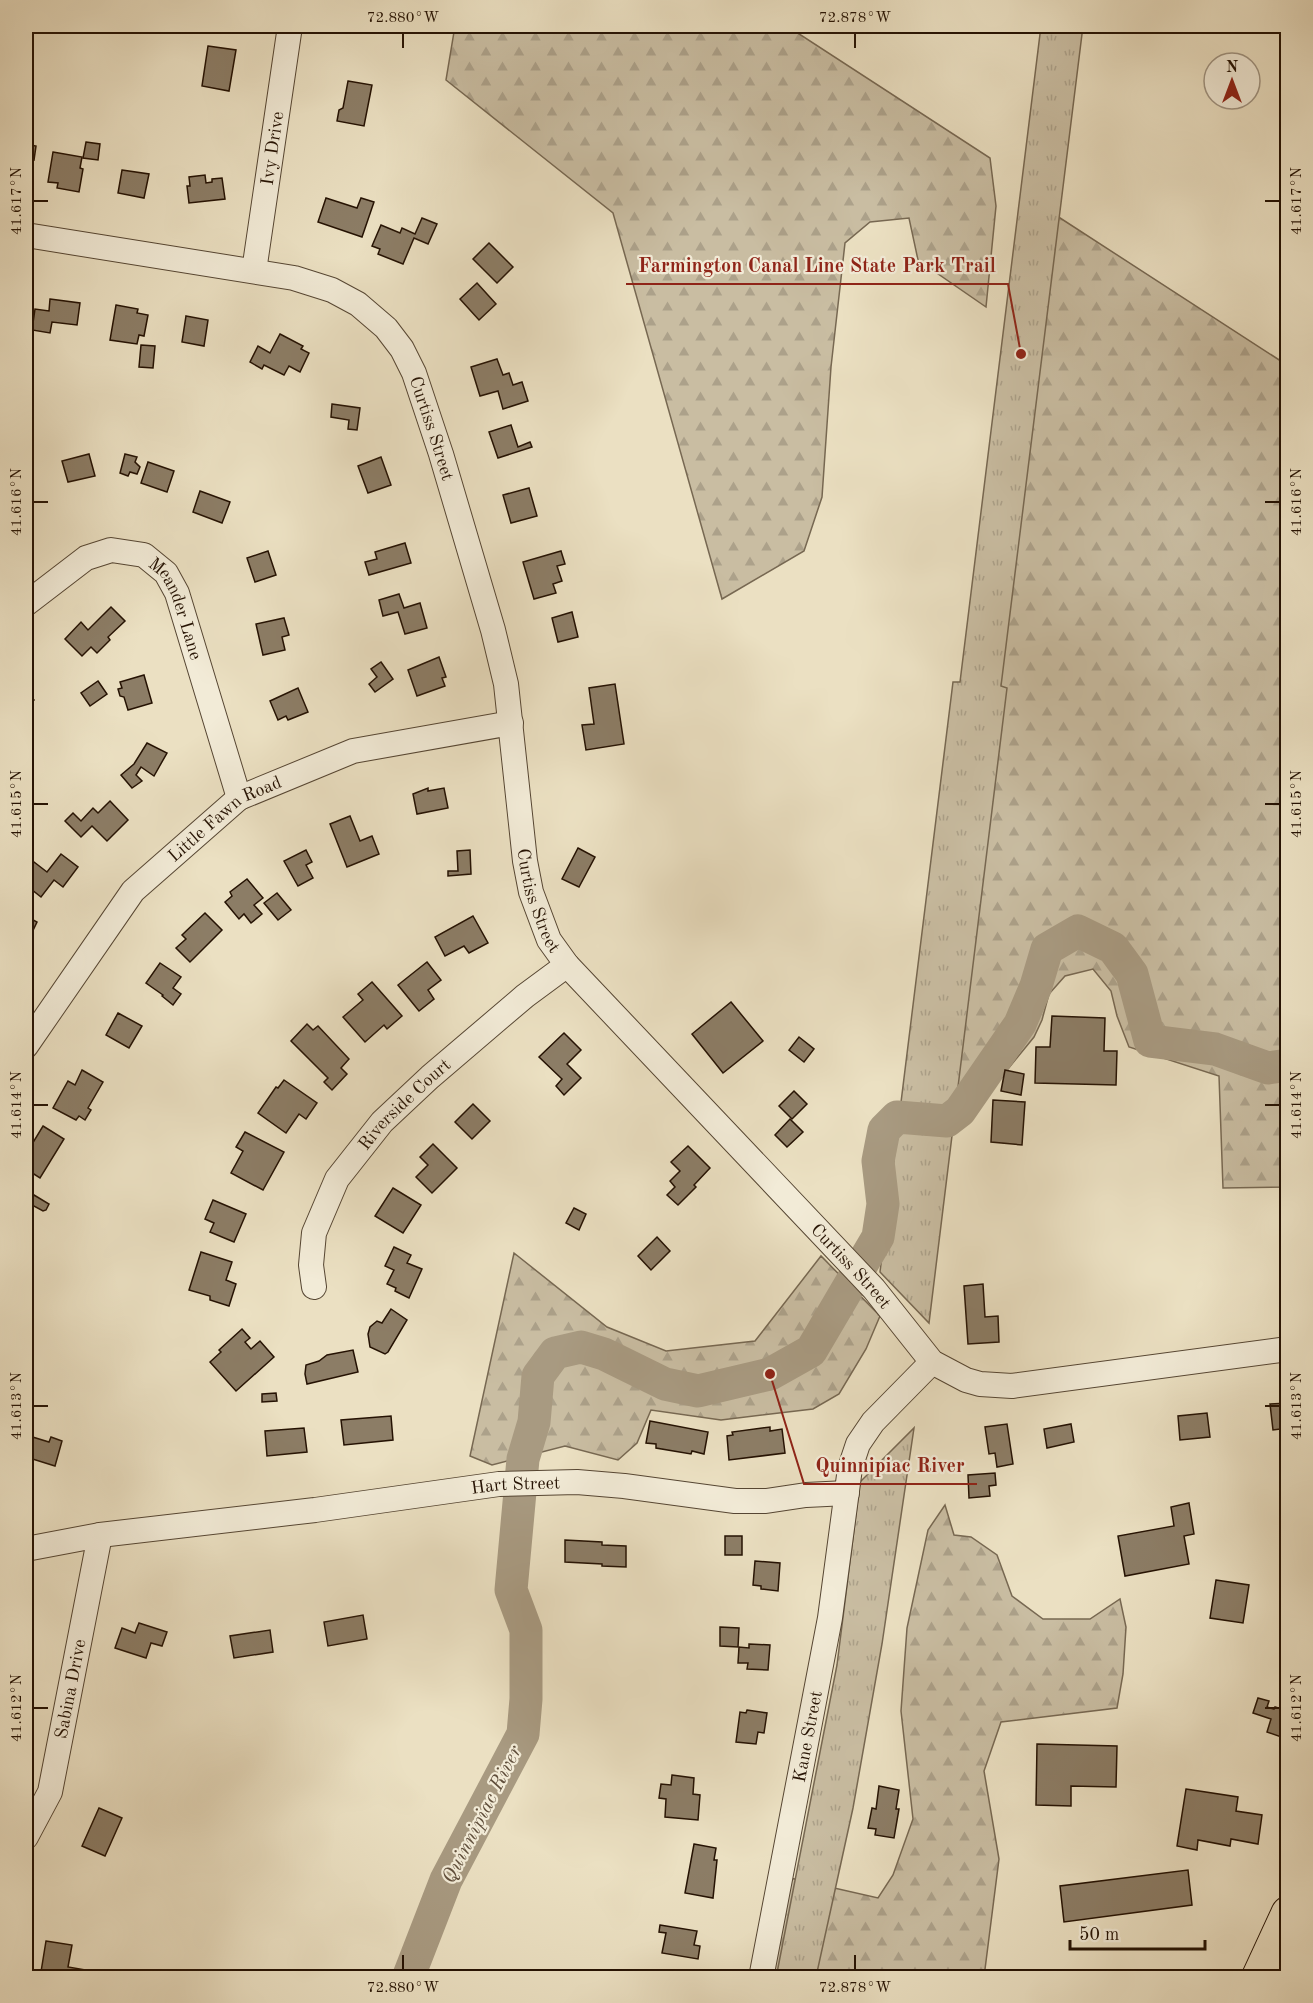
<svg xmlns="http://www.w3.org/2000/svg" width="1313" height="2003" font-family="'Old Standard TT',serif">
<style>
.forest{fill:url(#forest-firs);stroke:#776852;stroke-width:1.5}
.park{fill:url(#park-tufts);stroke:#776852;stroke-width:1.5}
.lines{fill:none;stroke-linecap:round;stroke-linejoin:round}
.river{stroke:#a89a81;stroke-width:33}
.building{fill:#8c7d66;stroke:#251203;stroke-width:1.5}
.minor-casing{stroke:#564633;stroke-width:26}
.highway-casing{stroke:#251203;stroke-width:35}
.minor{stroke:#f2ebd7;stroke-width:24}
.highway{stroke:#ebe0c2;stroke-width:33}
.ticks{fill:none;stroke:#251203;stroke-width:2}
.labels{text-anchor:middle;stroke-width:4.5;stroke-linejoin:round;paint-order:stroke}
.street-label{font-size:18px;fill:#251203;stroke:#f2ebd7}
.water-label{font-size:20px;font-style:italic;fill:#604f3c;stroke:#f2ebd7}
.leader{fill:none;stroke:#8f2418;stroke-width:2}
.callout-dot{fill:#8f2418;stroke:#f2ebd7;stroke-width:2}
.callout-label{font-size:20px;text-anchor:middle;font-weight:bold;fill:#8f2418;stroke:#f2ebd7;stroke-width:4.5;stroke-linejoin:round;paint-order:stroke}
.neatline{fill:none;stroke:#251203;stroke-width:2}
.ticks-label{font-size:15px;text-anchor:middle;fill:#251203}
</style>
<defs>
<pattern id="forest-firs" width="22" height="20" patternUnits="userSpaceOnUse" patternTransform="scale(1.5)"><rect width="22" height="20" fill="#c9bda2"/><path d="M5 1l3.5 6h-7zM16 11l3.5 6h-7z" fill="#aca18a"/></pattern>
<pattern id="park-tufts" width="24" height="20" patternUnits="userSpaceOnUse" patternTransform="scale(1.5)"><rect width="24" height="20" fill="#c9bda2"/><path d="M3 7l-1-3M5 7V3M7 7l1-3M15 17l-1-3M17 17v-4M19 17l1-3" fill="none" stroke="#aca18a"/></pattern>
</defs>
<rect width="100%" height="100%" fill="#ebe0c2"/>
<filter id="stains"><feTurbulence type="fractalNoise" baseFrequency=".00333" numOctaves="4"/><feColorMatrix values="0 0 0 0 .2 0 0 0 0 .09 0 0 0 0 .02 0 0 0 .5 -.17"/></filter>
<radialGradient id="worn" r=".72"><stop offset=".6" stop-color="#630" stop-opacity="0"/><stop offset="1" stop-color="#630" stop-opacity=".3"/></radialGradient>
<g class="forest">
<polygon points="455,26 787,26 990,158 996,206 986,307 918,260 909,218 870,222 845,243 831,367 822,497 804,551 722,599 613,213 446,80"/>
<polygon points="1057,216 1287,365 1287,1187 1223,1188 1219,1076 1129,1047 1117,1016 1111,991 1093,969 1065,976 1049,994 1042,1020 1034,1037 990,1091 950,1091"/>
<polygon points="514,1253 607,1327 666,1351 755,1341 821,1256 880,1316 866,1349 839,1394 813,1409 721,1420 651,1410 637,1443 618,1460 565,1446 492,1465 470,1456"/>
<polygon points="945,1505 954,1535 971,1537 997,1555 1012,1596 1043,1619 1090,1619 1120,1599 1126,1627 1123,1674 1117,1708 1001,1722 984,1771 999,1859 984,1977 772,1978 790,1878 878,1898 893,1875 913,1819 901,1711 907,1628 928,1530"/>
</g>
<g class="park">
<polygon points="1041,26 1083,26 1001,686 1007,688 929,1323 880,1272 953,682 960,682"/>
<polygon points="914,1428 882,1644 853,1808 816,1977 776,1978 837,1665 860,1482"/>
</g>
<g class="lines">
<polyline class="river" points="408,1978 446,1880 523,1734 526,1699 526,1630 511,1590 523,1459 534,1422 538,1376 555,1353 581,1347 604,1354 665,1384 698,1391 770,1374 811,1351 878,1237 883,1204 878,1161 884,1130 897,1117 947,1121 960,1111 1020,1024 1036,986 1047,949 1078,931 1113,948 1132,974 1150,1041 1215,1049 1268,1068 1288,1065"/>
</g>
<g class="building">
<polygon points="208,46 236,50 229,91 202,86"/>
<polygon points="348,81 372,85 364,126 337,121 339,110 343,108"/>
<polygon points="86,142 100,144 98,160 83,158"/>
<polygon points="26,144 36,146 34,160 26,158"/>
<polygon points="53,152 82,157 80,168 83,169 79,192 57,188 58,183 48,182"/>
<polygon points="122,170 149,174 144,198 118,193"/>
<polygon points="205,175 206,183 212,182 212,179 222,178 225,199 189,203 187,186 190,186 189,177"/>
<polygon points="326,198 357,208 361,198 374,202 362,237 318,222"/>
<polygon points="422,218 437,224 428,244 414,238 403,264 378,254 380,249 372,246 381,225 400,233 402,228 415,234"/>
<polygon points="489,243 513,267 497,283 473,259"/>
<polygon points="477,283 496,304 479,320 460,299"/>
<polygon points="50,299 80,303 77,325 52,322 50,333 32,330 35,309 49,311"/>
<polygon points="116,305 138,309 137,313 148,315 144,336 139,335 137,344 110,340"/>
<polygon points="186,316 208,320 204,346 182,342"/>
<polygon points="280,334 303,346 301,349 309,353 300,372 289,366 284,375 264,365 262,369 250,362 258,346 270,353"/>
<polygon points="141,345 155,346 153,368 139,367"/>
<polygon points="497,359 503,375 509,373 513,385 522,382 528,401 503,409 498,391 480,396 471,367"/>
<polygon points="332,404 360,408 357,430 348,429 349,420 331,417"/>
<polygon points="511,425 518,447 530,442 532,447 498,458 489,432"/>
<polygon points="89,454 95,476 68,482 62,461"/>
<polygon points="125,454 137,457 135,462 140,467 137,474 130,472 128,476 120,473"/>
<polygon points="381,457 391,485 368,493 358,466"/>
<polygon points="148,462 174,471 167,492 141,483"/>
<polygon points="529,488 537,516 511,523 503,495"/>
<polygon points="200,491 230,502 222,523 193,512"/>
<polygon points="26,514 33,523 26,529"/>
<polygon points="405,543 411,563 369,575 365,562 377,559 375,552"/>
<polygon points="268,551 276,575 255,582 247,558"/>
<polygon points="561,551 565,564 557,566 562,581 553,584 556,593 534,599 523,562"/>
<polygon points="399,594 404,608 420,603 427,628 405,634 398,612 383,616 379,600"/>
<polygon points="111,607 125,621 108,637 110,640 97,653 91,647 82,656 65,639 81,622 88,630"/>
<polygon points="572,612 578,637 558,642 552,618"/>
<polygon points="284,618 289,635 282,637 285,650 263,655 256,624"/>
<polygon points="439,657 446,677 442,678 445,686 417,696 408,670"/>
<polygon points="381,662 393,679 375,692 369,684 377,677 371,669"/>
<polygon points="144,675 152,703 128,710 124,697 120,696 118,689 122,688 120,682"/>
<polygon points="98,681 107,694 90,706 81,693"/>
<polygon points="615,684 624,744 586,750 582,725 594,724 589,688"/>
<polygon points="298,688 308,712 288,720 286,716 278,720 270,701"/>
<polygon points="26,691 34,700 26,709"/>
<polygon points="147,743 167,753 154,776 141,767 136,775 142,781 132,788 121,775 134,764"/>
<polygon points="428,788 428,791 444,788 448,808 417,814 413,794"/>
<polygon points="110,801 128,820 107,841 92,826 81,837 65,821 73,813 81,821 93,808 98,813"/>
<polygon points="350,816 360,841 372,836 379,854 347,867 330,824"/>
<polygon points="578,848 595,857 579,887 562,879"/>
<polygon points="306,850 312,862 306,865 313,878 298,886 284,861"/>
<polygon points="470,850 471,874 448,876 448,871 458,871 457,851"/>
<polygon points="61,854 78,867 63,887 54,880 41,897 26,885 32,877 26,873 34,862 47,872"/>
<polygon points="247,879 263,898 254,905 262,914 251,923 244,914 239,919 225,902 232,896 230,892"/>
<polygon points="277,893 291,910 278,920 264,903"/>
<polygon points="205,913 222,930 190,962 176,948 186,939 182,935"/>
<polygon points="26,916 37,922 26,945"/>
<polygon points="473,916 488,943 469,953 464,946 445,956 435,937"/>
<polygon points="427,962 441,980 428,990 434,999 419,1011 398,985"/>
<polygon points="160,963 181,977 173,988 181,994 173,1005 162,996 163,995 146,983"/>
<polygon points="372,982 402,1016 387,1029 384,1025 365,1042 343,1017 363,1000 358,994"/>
<polygon points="731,1002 763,1041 723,1073 692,1034"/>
<polygon points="118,1013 142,1026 129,1048 106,1035"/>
<polygon points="1052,1016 1105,1018 1104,1051 1117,1051 1116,1085 1035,1083 1036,1047 1050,1047"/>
<polygon points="307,1024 313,1030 318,1026 349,1059 341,1068 347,1074 332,1090 324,1082 328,1078 291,1041"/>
<polygon points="564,1033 581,1050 567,1064 581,1078 564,1095 556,1086 562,1079 539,1057"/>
<polygon points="799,1037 814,1049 804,1062 789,1050"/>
<polygon points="82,1070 103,1082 88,1108 91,1110 85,1120 79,1116 76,1120 53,1108 68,1081 75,1085"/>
<polygon points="1005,1070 1024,1074 1021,1095 1001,1091"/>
<polygon points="284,1080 317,1103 306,1119 299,1114 286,1133 258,1113 276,1087 278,1088"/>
<polygon points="794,1091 807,1104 792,1119 779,1106"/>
<polygon points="993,1100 1025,1102 1022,1145 991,1142"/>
<polygon points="473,1104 490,1121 472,1139 455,1122"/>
<polygon points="790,1119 803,1132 787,1147 775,1135"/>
<polygon points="43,1126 64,1139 40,1178 26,1169 26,1154"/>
<polygon points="245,1132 284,1152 263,1190 231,1173 243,1151 236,1147"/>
<polygon points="433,1144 457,1168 432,1193 416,1177 428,1165 420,1157"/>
<polygon points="688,1146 710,1168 694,1185 696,1187 678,1205 667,1195 675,1187 670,1181 680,1171 671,1162"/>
<polygon points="393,1188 421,1205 403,1233 375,1216"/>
<polygon points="34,1195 49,1204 46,1210 43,1211 30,1204"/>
<polygon points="213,1200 246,1214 234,1242 210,1232 214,1223 205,1219"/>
<polygon points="574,1208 586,1214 579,1230 566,1223"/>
<polygon points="657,1237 670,1251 651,1270 638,1256"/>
<polygon points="394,1247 411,1255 407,1263 422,1269 409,1298 395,1291 396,1288 387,1284 394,1270 385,1266"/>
<polygon points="201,1252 232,1262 226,1280 236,1284 229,1306 210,1300 210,1296 189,1290"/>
<polygon points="983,1284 985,1317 998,1316 999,1342 968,1344 964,1286"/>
<polygon points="391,1309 407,1320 388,1352 385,1354 370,1347 368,1334 370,1327 377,1321 382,1323"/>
<polygon points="242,1329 250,1338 245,1342 251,1349 260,1341 274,1357 236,1391 210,1362 221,1352 219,1350"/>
<polygon points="353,1350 358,1372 307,1384 305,1374 306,1365 319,1361 327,1355"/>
<polygon points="276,1393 277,1401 262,1402 262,1394"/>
<polygon points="1288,1403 1288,1428 1273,1430 1270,1404"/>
<polygon points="1207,1413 1210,1437 1180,1440 1178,1416"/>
<polygon points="391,1416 393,1440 344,1445 341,1420"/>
<polygon points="650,1421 708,1432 704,1454 692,1451 691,1454 656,1448 656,1444 646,1443"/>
<polygon points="1007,1424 1013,1464 997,1467 995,1453 989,1454 985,1427"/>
<polygon points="1071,1424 1074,1442 1047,1448 1044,1429"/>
<polygon points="770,1427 770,1431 782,1429 785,1453 729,1460 727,1436 733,1435 732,1432"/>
<polygon points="304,1428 307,1452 267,1456 265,1431"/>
<polygon points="26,1435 49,1442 51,1437 62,1441 55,1466 26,1457"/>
<polygon points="995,1473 996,1485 989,1486 990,1496 969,1498 968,1475"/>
<polygon points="1189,1503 1194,1534 1184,1536 1189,1564 1125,1576 1118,1536 1174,1526 1171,1507"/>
<rect x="725" y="1536" width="17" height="19"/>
<polygon points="565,1540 602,1542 602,1545 626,1546 626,1567 602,1566 602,1564 565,1562"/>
<polygon points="755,1561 780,1563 778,1591 761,1589 761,1586 753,1585"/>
<polygon points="1216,1580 1249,1585 1243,1623 1210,1618"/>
<polygon points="1287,1591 1288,1591 1288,1606 1283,1605"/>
<polygon points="363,1615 367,1639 328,1646 324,1622"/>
<polygon points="139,1623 167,1632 162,1646 151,1643 146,1658 115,1648 122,1628 135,1633"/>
<polygon points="720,1627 739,1628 738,1647 720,1646"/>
<polygon points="270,1630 273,1652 234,1658 230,1636"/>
<polygon points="749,1644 770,1645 768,1670 747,1669 748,1663 738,1663 739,1647 749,1648"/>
<polygon points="1258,1698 1269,1701 1267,1707 1274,1709 1275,1707 1288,1711 1287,1739 1267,1732 1271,1719 1253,1713"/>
<polygon points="747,1710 767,1713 764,1733 758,1732 756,1744 736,1742 740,1712 746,1713"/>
<polygon points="1037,1744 1117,1746 1116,1787 1071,1786 1071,1806 1036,1805"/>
<polygon points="672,1775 694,1778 693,1794 700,1795 698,1820 665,1817 666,1799 659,1798 661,1784 671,1785"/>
<polygon points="879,1786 899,1790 896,1809 899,1809 894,1838 875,1835 876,1829 868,1828 872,1808 876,1809"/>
<polygon points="1186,1789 1238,1797 1236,1811 1262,1815 1258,1844 1231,1839 1230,1846 1198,1840 1197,1850 1177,1846"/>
<polygon points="99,1808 122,1818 105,1856 82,1846"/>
<polygon points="694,1844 716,1848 714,1860 717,1860 713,1898 685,1893"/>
<polygon points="1188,1870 1192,1905 1064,1922 1060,1886"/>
<polygon points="660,1925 697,1931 694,1945 700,1946 698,1959 662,1953 666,1933 659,1932"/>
<polygon points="46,1941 72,1945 68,1967 86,1970 84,1978 40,1978"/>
</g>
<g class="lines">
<defs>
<g id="minor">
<path id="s1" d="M26,235L294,278L332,290L358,304L386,328L402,349L414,373L441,454L493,630L506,684L525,861L531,892L549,940L567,965L874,1289L932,1362L966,1380L980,1384L1012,1386L1288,1349"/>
<path id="s2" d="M254,271L290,26"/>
<path id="s3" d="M26,604L86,558L111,550L144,555L166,573L177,593L239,798"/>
<path id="s4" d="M26,1046L133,891L239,798L353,751L511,723"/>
<path id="s5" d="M314,1287L311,1265L314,1233L337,1179L382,1122L430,1077L525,996L567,965"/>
<path id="s6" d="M26,1549L100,1535L315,1510L499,1484L577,1482L624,1486L735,1501H766L806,1495L847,1493"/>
<path id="s7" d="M26,1837L50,1792L100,1535"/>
<path id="s8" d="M761,1978L830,1618L850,1468L858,1444L873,1422L932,1362"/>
</g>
<polyline id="highway" points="1258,1978 1288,1913"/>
</defs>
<use href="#minor" class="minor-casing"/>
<use href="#highway" class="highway-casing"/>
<use href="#minor" class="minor"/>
<use href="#highway" class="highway"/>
</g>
<path class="ticks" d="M403,33V48M855,33V48M33,201H48M1265,201H1280M33,502H48M1265,502H1280M33,804H48M1265,804H1280M33,1105H48M1265,1105H1280M33,1406H48M1265,1406H1280M33,1708H48M1265,1708H1280M403,1955V1970M855,1955V1970"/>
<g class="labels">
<g class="street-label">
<text dy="6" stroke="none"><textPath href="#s2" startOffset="124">Ivy Drive</textPath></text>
<text dy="6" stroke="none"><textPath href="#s1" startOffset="489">Curtiss Street</textPath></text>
<text dy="6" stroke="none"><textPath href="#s3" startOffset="200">Meander Lane</textPath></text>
<text dy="6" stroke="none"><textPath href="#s4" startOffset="306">Little Fawn Road</textPath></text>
<text dy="6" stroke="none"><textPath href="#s1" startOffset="975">Curtiss Street</textPath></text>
<text dy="6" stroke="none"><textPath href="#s5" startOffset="214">Riverside Court</textPath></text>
<text dy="6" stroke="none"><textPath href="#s1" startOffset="1461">Curtiss Street</textPath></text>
<text dy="6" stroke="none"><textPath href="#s6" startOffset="494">Hart Street</textPath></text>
<text dy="6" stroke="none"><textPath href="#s7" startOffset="156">Sabina Drive</textPath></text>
<text dy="6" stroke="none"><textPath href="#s8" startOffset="246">Kane Street</textPath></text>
</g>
<g class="water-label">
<text transform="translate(481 1814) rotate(-63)" y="7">Quinnipiac River</text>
</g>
</g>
<path class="leader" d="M1021 354L1008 284H626M770 1374L804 1484H977"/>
<g class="callout-dot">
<circle cx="1021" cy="354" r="6"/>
<circle cx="770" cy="1374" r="6"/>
</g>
<g class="callout-label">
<text x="817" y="272">Farmington Canal Line State Park Trail</text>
<text x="890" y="1472">Quinnipiac River</text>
</g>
<rect width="1313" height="2003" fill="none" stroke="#ebe0c2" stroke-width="66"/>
<g transform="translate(1232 81)"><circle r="28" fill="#f2ebd7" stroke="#a09482" stroke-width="1.5"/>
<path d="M0-4.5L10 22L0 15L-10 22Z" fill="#8f2418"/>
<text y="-9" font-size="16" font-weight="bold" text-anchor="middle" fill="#251203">N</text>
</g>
<path d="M1070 1940v9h135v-9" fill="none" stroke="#251203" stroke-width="3"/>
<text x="1079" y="1940" font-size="18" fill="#251203" stroke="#f2ebd7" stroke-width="4.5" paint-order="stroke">50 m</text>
<rect x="33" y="33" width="1247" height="1937" class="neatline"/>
<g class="ticks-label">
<text x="403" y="22">72.880°W</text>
<text x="855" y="22">72.878°W</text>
<text transform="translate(16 201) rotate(-90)" y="5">41.617°N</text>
<text transform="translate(1296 201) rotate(-90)" y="5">41.617°N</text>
<text transform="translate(16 502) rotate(-90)" y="5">41.616°N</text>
<text transform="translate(1296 502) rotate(-90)" y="5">41.616°N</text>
<text transform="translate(16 804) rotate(-90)" y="5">41.615°N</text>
<text transform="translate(1296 804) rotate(-90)" y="5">41.615°N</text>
<text transform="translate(16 1105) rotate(-90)" y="5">41.614°N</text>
<text transform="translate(1296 1105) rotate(-90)" y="5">41.614°N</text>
<text transform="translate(16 1406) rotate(-90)" y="5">41.613°N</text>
<text transform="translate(1296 1406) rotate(-90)" y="5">41.613°N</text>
<text transform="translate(16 1708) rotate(-90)" y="5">41.612°N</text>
<text transform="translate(1296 1708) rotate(-90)" y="5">41.612°N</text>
<text x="403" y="1992">72.880°W</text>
<text x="855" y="1992">72.878°W</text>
</g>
<rect width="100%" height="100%" filter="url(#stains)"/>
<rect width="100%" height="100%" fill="url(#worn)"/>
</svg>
